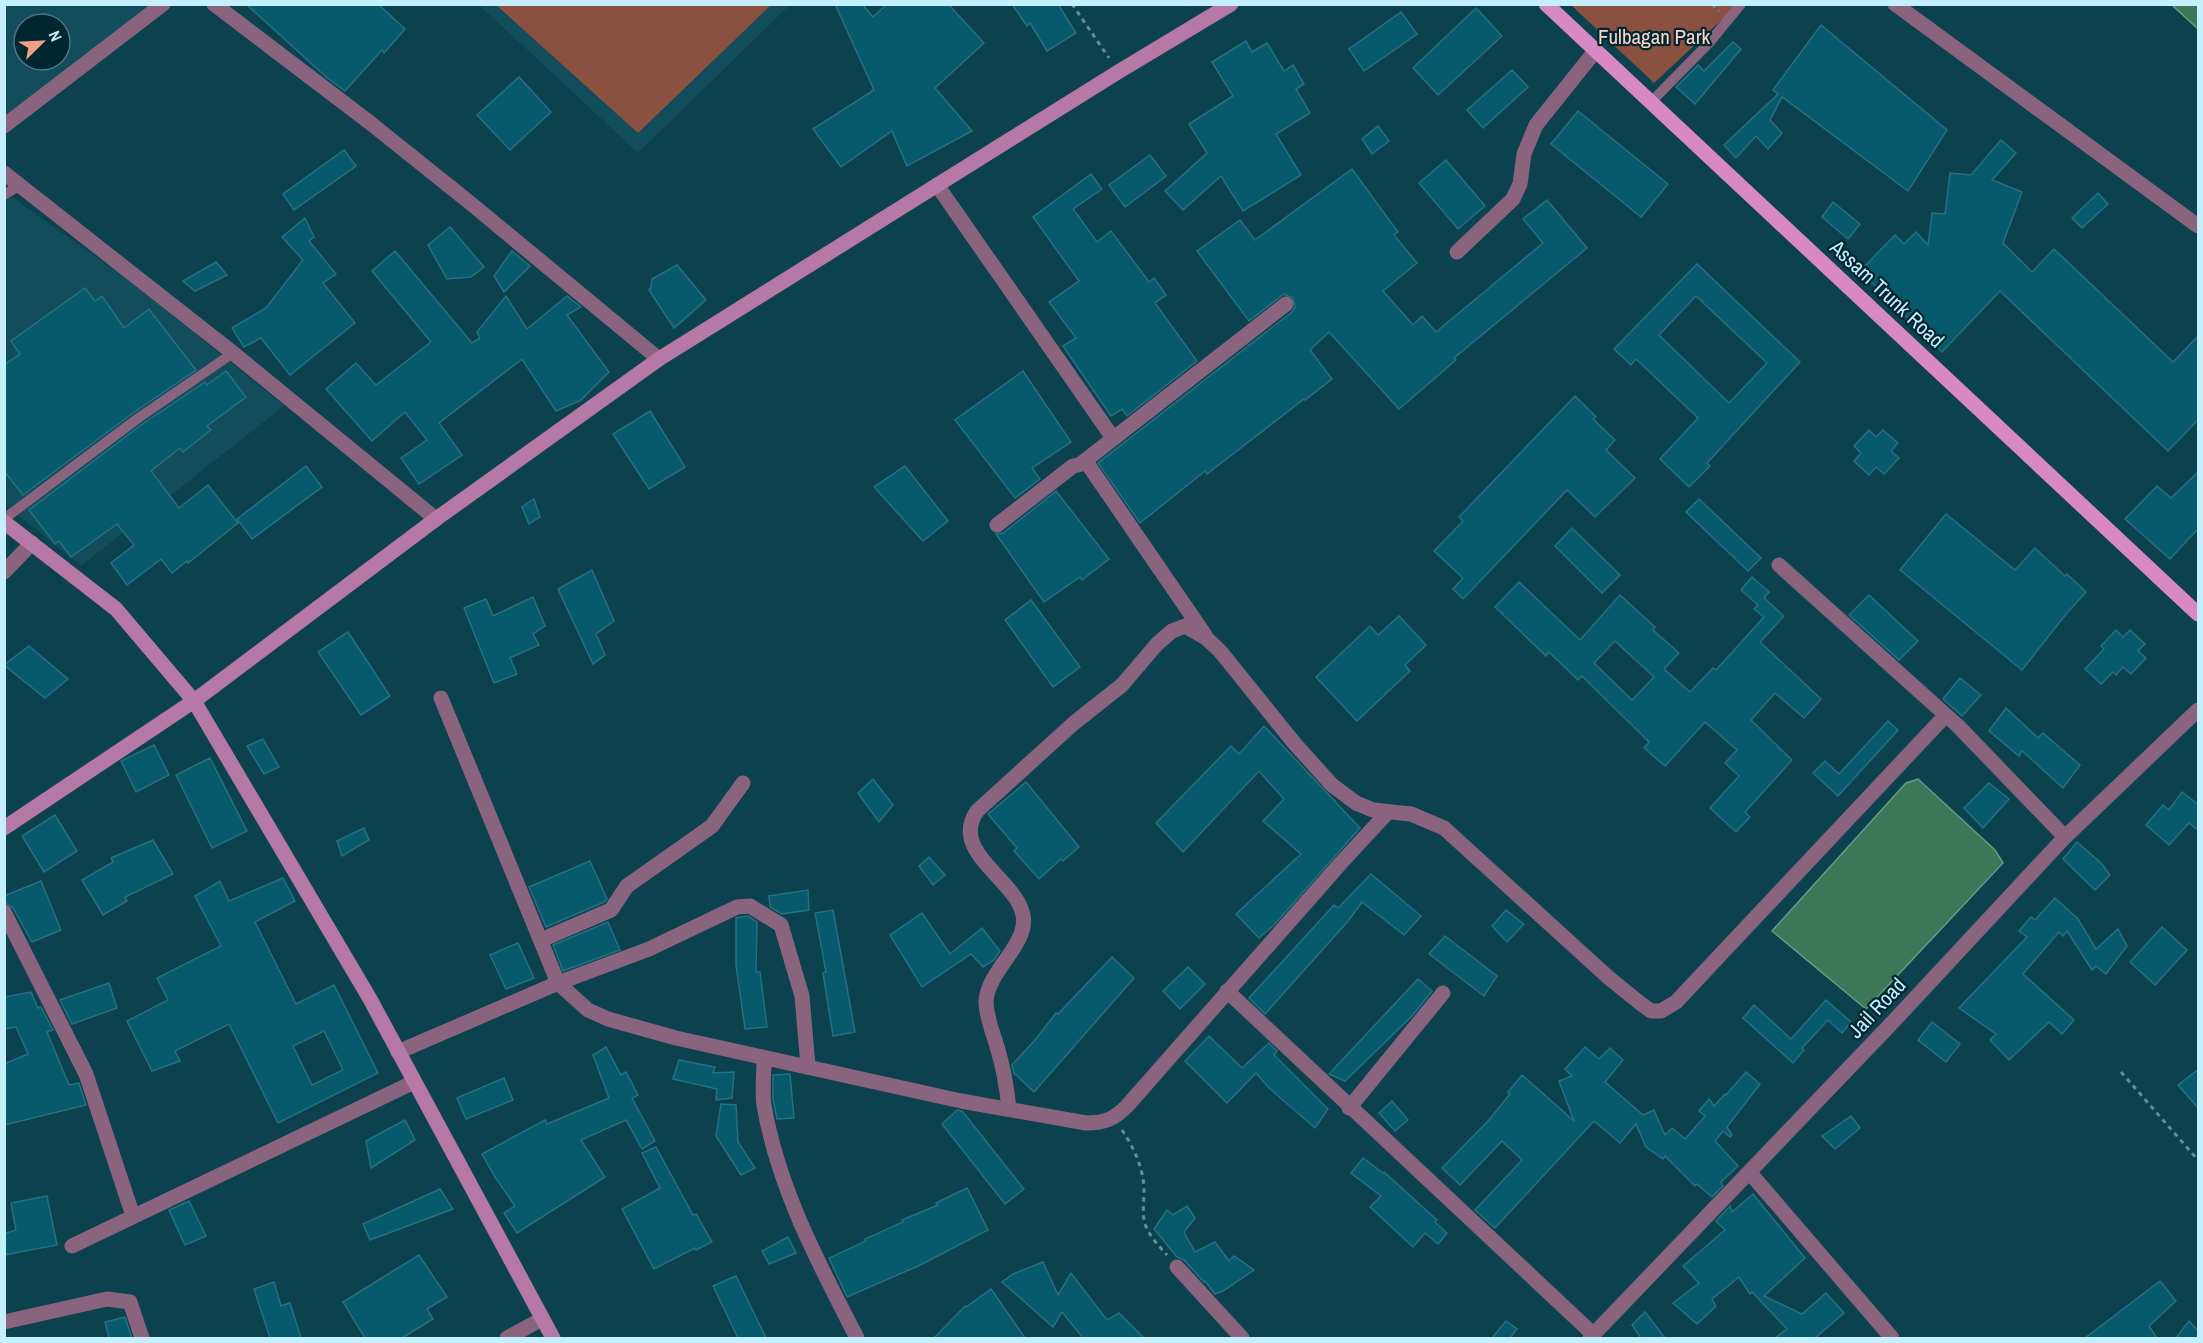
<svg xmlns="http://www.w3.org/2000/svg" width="2203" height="1343" font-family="'Archivo Narrow',sans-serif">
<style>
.built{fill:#114d5b;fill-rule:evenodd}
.green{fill:#8a5140}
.water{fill:#3c7857;stroke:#659c88;stroke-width:1.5}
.building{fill:#065a6c;stroke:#277082;stroke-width:1.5;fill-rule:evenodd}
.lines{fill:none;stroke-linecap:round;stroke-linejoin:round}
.path{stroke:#5f8f9c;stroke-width:3;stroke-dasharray:4.5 4.5;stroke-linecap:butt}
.service{stroke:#8a637f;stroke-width:10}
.minor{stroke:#8a637f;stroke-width:15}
.tertiary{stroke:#8a637f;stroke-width:15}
.secondary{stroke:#b678a4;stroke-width:15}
.primary{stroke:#d888c2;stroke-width:15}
.labels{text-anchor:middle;stroke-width:4.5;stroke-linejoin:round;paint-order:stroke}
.park-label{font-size:21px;fill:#fad4c9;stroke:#002630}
.street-label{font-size:21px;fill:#c5effc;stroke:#002630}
</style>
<rect width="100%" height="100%" fill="#0c414e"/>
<g class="built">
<path d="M5,5H164L5,127ZM24,24H60V60H24Z"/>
<polygon points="479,5 790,5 638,153"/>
<polygon points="4,191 139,288 284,406 81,566 5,505"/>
</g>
<g class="green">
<polygon points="496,5 771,5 638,133"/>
<polygon points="1571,5 1735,5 1731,11 1654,83"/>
</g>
<g class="water">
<polygon points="2172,5 2198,5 2198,29"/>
<polygon points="1918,779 1995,850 2003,863 1866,1009 1772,931 1906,783"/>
</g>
<g class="building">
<polygon points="246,4 378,4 405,29 384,53 382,50 345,91 326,77"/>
<polygon points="835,4 862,4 873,17 887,4 948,4 984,43 935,88 972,131 907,166 892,131 841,167 813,129 874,90"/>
<polygon points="1012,4 1058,4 1076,33 1047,51 1030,23 1027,26"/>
<polygon points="1476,8 1502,36 1438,95 1413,68"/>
<polygon points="1401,12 1417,34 1364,71 1349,49"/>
<polygon points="1821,25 1947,130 1908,191 1782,97 1770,120 1782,133 1768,149 1756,136 1736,158 1724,145 1778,94 1773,90"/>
<polygon points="1246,41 1252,52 1267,43 1284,71 1293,65 1304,84 1296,89 1310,113 1276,134 1301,175 1243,211 1221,176 1183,210 1165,191 1207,153 1189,124 1233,96 1212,62"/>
<polygon points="1733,42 1741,49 1695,104 1676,87 1698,65 1704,71"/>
<polygon points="1512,70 1528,87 1483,128 1467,110"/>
<polygon points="519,77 551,112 510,150 477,115"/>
<polygon points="1578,111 1668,184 1641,217 1551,144"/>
<polygon points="1378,126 1389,141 1372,154 1362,139"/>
<polygon points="2001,140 2016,153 1992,180 2022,192 2003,243 2032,272 2054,249 2173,362 2199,335 2199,419 2168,451 2000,291 1942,352 1860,271 1895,235 1904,244 1916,232 1928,245 1932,213 1945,214 1950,173 1971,175"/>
<polygon points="344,150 356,166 294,210 283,194"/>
<polygon points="1150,155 1166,176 1125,207 1109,185"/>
<polygon points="1446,160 1485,206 1458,229 1419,183"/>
<polygon points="1352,169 1398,232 1394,235 1417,263 1383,291 1413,325 1422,316 1436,332 1543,243 1523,219 1547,200 1587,248 1454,358 1456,360 1399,409 1329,332 1310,350 1332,379 1305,400 1304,399 1207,474 1205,471 1140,523 1098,463 1292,312 1295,307 1293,298 1284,294 1249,321 1197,251 1240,220 1255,240"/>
<polygon points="1091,174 1102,189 1073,209 1097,242 1111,231 1149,282 1154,278 1166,295 1155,303 1197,361 1127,416 1122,409 1111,416 1063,346 1076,338 1049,302 1079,281 1033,217"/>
<polygon points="2098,193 2108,204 2082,228 2072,218"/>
<polygon points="1833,202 1860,224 1848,239 1822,217"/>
<polygon points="305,218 314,237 309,241 336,274 323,283 355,323 290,375 261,338 244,347 232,328 266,308 303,260 282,237"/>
<polygon points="450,227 484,267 471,277 447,279 428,245"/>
<polygon points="395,251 472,343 480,338 477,332 506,296 527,329 567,296 581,307 567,315 609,372 581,400 556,411 522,359 439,423 462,455 419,484 401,458 427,440 405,412 372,441 326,389 356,363 376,385 431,342 372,271"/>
<polygon points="512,251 530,266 504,292 494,276"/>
<polygon points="216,262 227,275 195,291 183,281"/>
<path d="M1697,264L1800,362L1707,463L1710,466L1689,487L1660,459L1698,418L1636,359L1631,365L1614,349ZM1696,296L1767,363L1729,403L1659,335Z"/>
<polygon points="677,265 706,300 674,328 649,290 651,287 652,279"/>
<polygon points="85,288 95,301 102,296 124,328 149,309 196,370 133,413 23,495 4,471 4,365 20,354 11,341"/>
<polygon points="226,371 246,397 207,426 211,430 183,452 180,448 151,471 179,508 208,485 238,523 188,563 187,561 172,573 161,559 127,585 111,563 134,545 117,524 71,557 59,541 55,544 29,510 141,425 205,382 207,385"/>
<polygon points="1023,371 1071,442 1032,468 1040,479 1015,498 955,420"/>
<polygon points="1575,396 1596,417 1593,419 1615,440 1606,450 1635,478 1595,517 1567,490 1463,599 1453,589 1463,578 1434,551 1463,521 1459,517"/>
<polygon points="650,411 685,467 649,489 613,434"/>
<polygon points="1869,430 1876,437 1883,430 1898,443 1891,451 1899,458 1884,474 1876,467 1869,475 1854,461 1861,453 1854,446"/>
<polygon points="306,466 322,487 252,539 237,519"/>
<polygon points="905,466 948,521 923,541 874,487"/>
<polygon points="2199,471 2199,528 2170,559 2125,519 2157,486 2171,498"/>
<polygon points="1056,491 1109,559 1082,580 1080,577 1044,602 996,534 1003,533"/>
<polygon points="534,499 540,517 529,524 522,507"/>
<polygon points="1699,499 1761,558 1748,571 1686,512"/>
<polygon points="1946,514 2015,570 2035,548 2065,576 2067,574 2086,592 2067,613 2022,670 1900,570"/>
<polygon points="1572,528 1620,575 1602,593 1555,546"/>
<polygon points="592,570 614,621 596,634 605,655 593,664 558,589"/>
<path d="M1752,577L1769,592L1764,598L1784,616L1760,642L1821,699L1804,718L1775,693L1751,720L1792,760L1745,812L1750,817L1736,832L1710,808L1739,776L1725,763L1737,750L1705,722L1665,766L1644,748L1649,742L1582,676L1578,680L1549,652L1546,656L1495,607L1519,582L1580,640L1620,595L1655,627L1653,630L1679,653L1664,669L1690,692L1713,668L1716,670L1764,617L1754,609L1758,605L1741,590ZM1615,641L1654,677L1632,700L1594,663Z"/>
<polygon points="1869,595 1918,641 1899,660 1849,615"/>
<polygon points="533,597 545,626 533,634 539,645 510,658 517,674 494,683 464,608 486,599 493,616"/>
<polygon points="1031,600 1080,667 1053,687 1005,620"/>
<polygon points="1399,616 1426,645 1405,665 1410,671 1357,721 1316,677 1370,626 1378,635"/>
<polygon points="2116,630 2123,637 2130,630 2145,644 2138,651 2146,658 2131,674 2123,667 2116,675 2113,672 2101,684 2085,669 2104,649 2101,646"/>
<polygon points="348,632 390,696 361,715 318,652"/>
<polygon points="29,646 68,679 45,698 4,665"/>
<polygon points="1960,678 1981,695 1962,716 1943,699"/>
<polygon points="2006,708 2038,738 2043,733 2080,765 2063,788 2022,751 2019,756 1989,731"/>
<polygon points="1888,721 1898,730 1838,796 1813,773 1825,761 1839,774"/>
<polygon points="1264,726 1360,828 1274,925 1259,938 1236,914 1301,854 1263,821 1284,799 1259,771 1183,852 1156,823 1231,746 1239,754"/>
<polygon points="263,739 279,767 264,774 247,746"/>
<polygon points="154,745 169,775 136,792 121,761"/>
<polygon points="210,758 247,831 212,848 176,775"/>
<polygon points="873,779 893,805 879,822 858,793"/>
<polygon points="1026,782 1079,847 1063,861 1061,859 1039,879 1014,851 1017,848 988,814"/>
<polygon points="1989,783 2009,799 1983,828 1964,808"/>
<polygon points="2182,792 2199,805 2199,831 2189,823 2169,845 2146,825 2163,805 2169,810"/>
<polygon points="55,815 77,851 44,872 22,836"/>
<polygon points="364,828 369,840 342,856 337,841"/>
<polygon points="153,840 173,874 125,897 127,901 103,915 82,880 113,862 111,858"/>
<polygon points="2077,842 2101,863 2110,875 2095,890 2063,859"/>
<polygon points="929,857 945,875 933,885 919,866"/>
<polygon points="590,861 607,899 604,902 546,927 529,887"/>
<polygon points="1371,874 1421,916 1404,935 1362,902 1349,920 1265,1014 1249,998 1334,905 1338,908"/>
<path d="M283,878L295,901L255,922L296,1004L334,985L378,1073L278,1123L229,1024L175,1051L180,1061L152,1071L127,1021L168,1000L157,978L221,946L195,896L220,881L229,901ZM324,1031L343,1070L312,1085L293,1046Z"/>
<polygon points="41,881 61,930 32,942 13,908 4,902 4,896"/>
<polygon points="808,890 809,910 782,914 770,907 769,896"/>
<polygon points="2055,898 2078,919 2096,949 2118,929 2127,946 2106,974 2096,966 2092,970 2067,931 2063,936 2059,932 2023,974 2074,1020 2062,1034 2049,1022 2009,1060 1990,1040 1996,1034 1959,1008 2027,937 2019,931 2031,917 2035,920"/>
<polygon points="833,910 855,1032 833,1036 823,973 826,972 815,913"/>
<polygon points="1506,910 1524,924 1507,942 1492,926"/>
<polygon points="922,913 950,954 982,928 1000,951 994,960 983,967 971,954 922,987 890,935"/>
<polygon points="748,916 757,922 756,972 760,972 767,1027 745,1029 736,965 736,918"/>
<polygon points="608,922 620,950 563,971 553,945"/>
<polygon points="2162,927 2187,950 2155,985 2130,962"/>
<polygon points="1445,936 1497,976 1484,996 1429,954"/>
<polygon points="518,943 534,978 506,989 490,955"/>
<polygon points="1112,957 1134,978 1034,1092 1014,1073 1012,1065 1035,1040 1056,1013 1058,1014"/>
<polygon points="1188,967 1205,984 1180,1009 1163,991"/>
<polygon points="1418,979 1432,991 1412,1016 1345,1081 1331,1075 1329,1074"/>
<polygon points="109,983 117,1008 72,1024 60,1000"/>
<polygon points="31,992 38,1008 41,1007 53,1030 47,1032 69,1085 79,1083 86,1105 4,1125 4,1064 28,1054 16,1027 4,1029 4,997"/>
<polygon points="1826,1000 1851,1022 1842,1033 1828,1020 1802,1048 1804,1050 1793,1063 1743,1018 1754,1005 1791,1039"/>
<polygon points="1932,1022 1960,1044 1946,1062 1918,1040"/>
<polygon points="1209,1036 1242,1068 1269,1043 1277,1051 1274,1055 1328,1109 1315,1128 1269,1088 1256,1073 1227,1103 1185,1061"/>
<polygon points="606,1047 621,1075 626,1072 638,1095 632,1098 655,1141 642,1149 626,1120 581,1140 605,1177 517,1233 504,1213 515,1206 495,1177 482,1154 545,1120 547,1124 609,1098 593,1055"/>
<polygon points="1585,1047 1599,1059 1610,1048 1623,1060 1605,1082 1643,1115 1654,1110 1665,1135 1672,1128 1685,1139 1705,1116 1699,1111 1709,1099 1714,1106 1725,1094 1726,1095 1746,1072 1760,1084 1727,1127 1732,1135 1730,1137 1723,1131 1715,1141 1738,1166 1721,1182 1723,1186 1712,1197 1697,1184 1695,1186 1665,1156 1663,1159 1646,1147 1636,1124 1620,1143 1594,1121 1495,1228 1475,1210 1522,1160 1502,1141 1460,1185 1442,1168 1488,1121 1510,1094 1508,1092 1522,1075 1574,1121 1559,1081 1572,1076 1565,1069"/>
<polygon points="679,1060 715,1067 713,1073 734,1072 732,1098 716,1100 717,1089 673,1079"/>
<polygon points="2199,1069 2199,1109 2178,1085"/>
<polygon points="790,1074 794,1118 777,1119 773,1099 773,1075"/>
<polygon points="504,1078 513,1100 466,1119 457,1098"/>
<polygon points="1392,1101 1408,1120 1395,1131 1379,1113"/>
<polygon points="721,1104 736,1105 738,1142 755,1168 741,1175 716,1136"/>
<polygon points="957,1110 962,1111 1024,1189 1005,1204 942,1124"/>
<polygon points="1851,1116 1860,1128 1835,1149 1822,1136"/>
<polygon points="405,1120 415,1140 371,1168 366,1141"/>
<polygon points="656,1147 693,1215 696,1214 712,1242 696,1250 695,1248 654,1269 622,1209 660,1188 642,1153"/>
<polygon points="1363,1158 1383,1173 1384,1172 1437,1220 1435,1222 1447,1233 1438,1244 1425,1233 1413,1247 1370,1207 1381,1196 1351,1173"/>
<polygon points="967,1188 988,1230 918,1266 847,1297 829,1258 866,1241 865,1239 903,1222 902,1220 938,1205 936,1203"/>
<polygon points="440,1189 453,1209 370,1240 363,1224"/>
<polygon points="1753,1194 1805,1258 1764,1296 1802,1314 1826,1293 1844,1313 1815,1338 1775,1338 1787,1329 1752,1292 1750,1294 1739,1277 1712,1299 1716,1306 1697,1324 1673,1303 1699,1283 1683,1266 1725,1230 1716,1221 1730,1206 1732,1212"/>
<polygon points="47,1196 57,1245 4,1255 4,1234 16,1230 11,1203"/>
<polygon points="189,1201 206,1236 185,1245 169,1210"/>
<polygon points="1187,1206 1195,1218 1184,1232 1195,1252 1215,1242 1229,1261 1234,1256 1254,1270 1223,1291 1215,1294 1205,1281 1204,1282 1184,1260 1177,1257 1154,1229 1167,1210 1173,1215"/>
<polygon points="788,1237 796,1253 769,1264 762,1251"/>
<polygon points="419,1255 447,1297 427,1309 433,1319 402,1338 365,1338 343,1302"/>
<polygon points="1043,1262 1058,1295 1071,1273 1107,1320 1119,1313 1144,1338 1083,1338 1062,1312 1053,1327 1002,1282 1013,1274"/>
<polygon points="736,1276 766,1338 738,1338 713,1286"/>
<polygon points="2160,1281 2176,1301 2149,1326 2157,1338 2085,1338"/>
<polygon points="274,1282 281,1306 290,1303 301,1338 270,1338 254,1289"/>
<polygon points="991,1289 1025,1338 934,1338 965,1306 966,1307"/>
<polygon points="1645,1312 1665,1338 1641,1338 1632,1325"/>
<polygon points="125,1317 132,1338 109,1338 105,1322"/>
<polygon points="1506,1321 1517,1329 1510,1338 1492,1338"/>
<polygon points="2189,1321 2199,1332 2199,1338 2176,1338"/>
</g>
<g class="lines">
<g class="path">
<polyline points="1072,4 1109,58"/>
<polyline points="1712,4 1719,11"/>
<polyline points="2121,1072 2198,1160"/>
<path d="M1122,1130C1134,1148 1144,1169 1144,1191C1144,1202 1142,1214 1145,1224C1150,1237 1158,1245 1167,1255"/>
</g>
<g class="service">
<polyline points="1651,102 1709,43 1741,4"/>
<polyline points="4,195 20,185"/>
<polyline points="4,519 137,419 233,353"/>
</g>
<g class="minor">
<polyline points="214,4 369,122 469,202 659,359"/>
<polyline points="4,126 163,4"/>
<polyline points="4,173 233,353 436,519"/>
<polyline points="937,185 1113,438"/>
<polyline points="1457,252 1513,199 1520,184 1524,154 1536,125 1596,50"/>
<polyline points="1082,463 1286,304"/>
<polyline points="997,525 1073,466 1087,463 1205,635"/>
<polyline points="1779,565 1958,726 2065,837"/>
<polyline points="4,572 32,543"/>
<polyline points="4,912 86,1074 133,1216"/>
<polyline points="541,940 611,910 627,886 712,826 743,783"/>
<polyline points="1227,991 1594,1335"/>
<polyline points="398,1052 558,983 441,698"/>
<path d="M764,1059C764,1074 762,1090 764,1105C778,1188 819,1264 857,1338"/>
<path d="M808,1066L802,996L781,925L750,906L737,907L649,949L558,983L588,1010L608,1019L676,1038L961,1101L1086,1123C1105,1123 1114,1119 1127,1106L1340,864L1388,812"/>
<polyline points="1349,1108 1443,993"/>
<path d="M1009,1109C1007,1089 1004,1070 998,1050C994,1035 986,1018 986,1001C988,970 1029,944 1023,915C1016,879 949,852 977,811L1074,723L1122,685L1157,644L1172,631L1185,626L1206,638L1220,651L1295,744L1332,785L1356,803L1373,810L1411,814L1444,828L1609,978L1640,1003L1651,1011H1661L1676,1002L1945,716"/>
<polyline points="1750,1173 1892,1338"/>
<polyline points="72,1246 414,1082"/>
<polyline points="1177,1267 1242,1338"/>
<polyline points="4,1322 107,1299 130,1302 142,1338"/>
<polyline points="507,1338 542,1319"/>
</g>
<g class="tertiary">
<polyline points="1895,4 2198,226"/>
<polyline points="1590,1338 1891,1024 2065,837 2198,710"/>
</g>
<g class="secondary">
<polyline points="4,522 116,609 194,701 370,999 553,1338"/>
<polyline points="4,828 194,701 436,519 659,359 1118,72 1231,4"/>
</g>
<polyline class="primary" points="1546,4 2198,614"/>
</g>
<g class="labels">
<g class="park-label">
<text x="1654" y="44">Fulbagan Park</text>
</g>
<g class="street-label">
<text transform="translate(1887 294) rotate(43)" y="7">Assam Trunk Road</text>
<text transform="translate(1877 1008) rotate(-47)" y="7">Jail Road</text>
</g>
</g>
<rect width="2203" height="1343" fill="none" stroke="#c5effc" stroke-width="12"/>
<g transform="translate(42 42) rotate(66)"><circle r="28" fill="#002630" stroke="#4f7682" stroke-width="1.5"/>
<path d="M0-4.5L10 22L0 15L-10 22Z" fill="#f39f85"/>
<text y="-9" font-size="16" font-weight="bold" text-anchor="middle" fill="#c5effc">N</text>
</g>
</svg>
